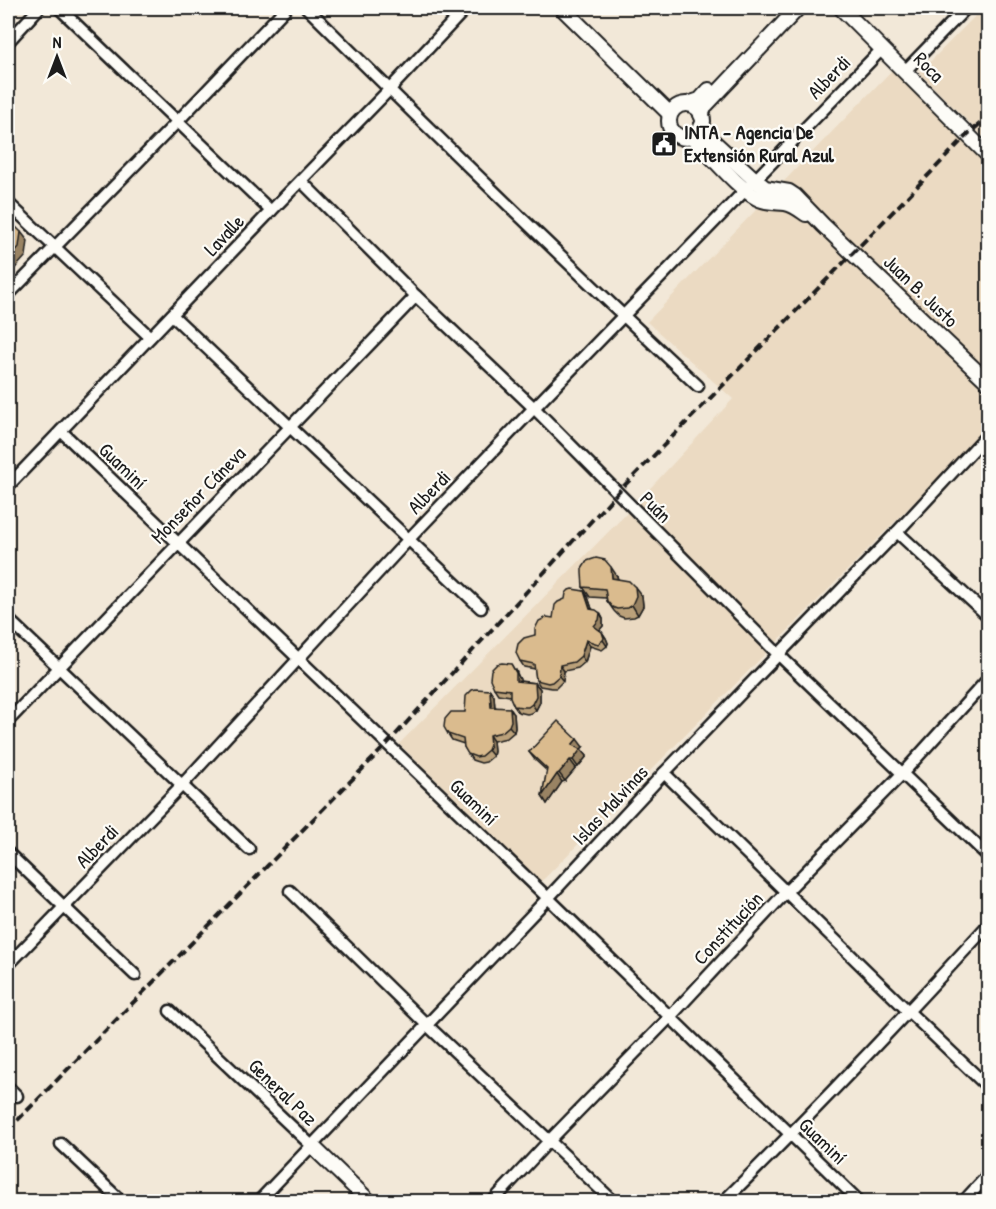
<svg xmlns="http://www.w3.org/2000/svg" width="996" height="1209" font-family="'Patrick Hand',sans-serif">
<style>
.built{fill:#ebdac2}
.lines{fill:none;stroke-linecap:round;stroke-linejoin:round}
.street-casing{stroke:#1c1c1c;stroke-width:15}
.secondary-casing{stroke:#1c1c1c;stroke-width:18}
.street{stroke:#fdfcf7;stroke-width:10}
.secondary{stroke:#fdfcf7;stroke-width:14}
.rail{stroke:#1c1c1c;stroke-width:4;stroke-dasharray:9 4.5;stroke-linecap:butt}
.wall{fill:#bba17a;stroke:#1c1c1c;stroke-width:1.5}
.shaded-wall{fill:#998363;stroke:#1c1c1c;stroke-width:1.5}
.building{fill:#dabb8e;stroke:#1c1c1c;stroke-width:1.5}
.labels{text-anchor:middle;stroke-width:4.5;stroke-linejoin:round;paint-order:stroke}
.street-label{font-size:20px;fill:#1c1c1c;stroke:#fdfcf7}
.poi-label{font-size:20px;font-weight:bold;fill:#1c1c1c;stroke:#fdfcf7;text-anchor:start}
</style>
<rect width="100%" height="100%" fill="#f2e8d8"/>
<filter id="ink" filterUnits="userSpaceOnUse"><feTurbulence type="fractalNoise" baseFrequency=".0167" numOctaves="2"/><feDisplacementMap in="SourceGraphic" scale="12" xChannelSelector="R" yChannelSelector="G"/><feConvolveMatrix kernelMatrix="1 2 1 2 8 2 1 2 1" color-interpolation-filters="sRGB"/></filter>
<g filter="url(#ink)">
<g class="built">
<polygon points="983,8 988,8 988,141 919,73"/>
<polygon points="897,65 988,155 988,427 541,882 399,744 629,511 733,399 647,322"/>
</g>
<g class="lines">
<defs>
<g id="street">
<polyline points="59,8 271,211"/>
<path d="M307,8C435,135 566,262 698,386"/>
<polyline points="8,42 39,8"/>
<polyline points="905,71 966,8"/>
<polyline points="301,181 416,296 534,408 779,655 988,856"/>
<polyline points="8,203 150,337"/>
<polyline points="8,295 177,122 286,8"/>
<polyline points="172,315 481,608"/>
<polyline points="61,431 548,898 860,1202"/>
<polyline points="8,486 271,211 389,90 466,8"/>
<polyline points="897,532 988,616"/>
<polyline points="8,619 249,849"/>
<polyline points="8,721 416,296"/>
<polyline points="664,773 909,1012 988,1087"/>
<polyline points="8,853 135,975"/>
<polyline points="290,891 427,1025 614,1202"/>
<polyline points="8,965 182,785 409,539 534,408 882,49"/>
<polyline points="170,1011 312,1146"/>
<polyline points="8,1087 17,1096"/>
<polyline points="61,1144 122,1202"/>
<polyline points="258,1202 548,898 664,773 897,532 988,434"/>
<polyline points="492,1202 549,1141 670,1017 786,892 902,774 988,679"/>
<path d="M723,1202C814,1112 902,1019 988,925"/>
<polyline points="963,1202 988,1175"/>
</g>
<g id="secondary">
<polyline points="562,8 670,114"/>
<polyline points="841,8 988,155"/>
<polyline points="688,104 700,100 709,90"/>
<circle cx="686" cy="121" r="17"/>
<polyline points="701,115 705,106 798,8"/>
<polyline points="701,127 705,134 754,179 765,188 789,192 795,196 823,225 988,382"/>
<path d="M691,137C712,155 733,184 757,198C766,203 775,202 785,203C793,204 799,209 806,214"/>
<polyline points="312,1146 370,1202"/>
</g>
</defs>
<use href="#street" class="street-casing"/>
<use href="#secondary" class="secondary-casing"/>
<use href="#street" class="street"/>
<use href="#secondary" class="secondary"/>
<polyline class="rail" points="8,1130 387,744 617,493 853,253 968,134 988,117"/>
</g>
<g class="wall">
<polygon points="617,576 618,579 642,596 643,606 638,615 634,617 624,618 619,616 614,611 607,601 606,598 590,597 583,587"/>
<polygon points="584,591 588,597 592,609 600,613 603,619 603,626 599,630 602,632 606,638 608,643 607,646 602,650 590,646 585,662 578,668 564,671 563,681 556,688 552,688 540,686 536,680 535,669 524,667 520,661 535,635 553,618"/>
<polygon points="516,670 520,681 535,683 540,689 540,702 536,710 532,713 527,714 518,712 514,706 510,696 498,694 494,688"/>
<polygon points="490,690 494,696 495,707 514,714 515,728 514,732 507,738 493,741 494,751 493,756 486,762 481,763 472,760 464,747 464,744 452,740 448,734 465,712"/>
<polygon points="583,747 581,749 587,756 578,767 576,768 565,781 562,782 547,804 542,796 547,771 535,760 529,752"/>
</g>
<g class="shaded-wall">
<polygon points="21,232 28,241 26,256 8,276 8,260"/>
<polygon points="611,567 617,576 619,587 612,578"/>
<polygon points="635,587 642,596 643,606 638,615 632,605"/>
<polygon points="584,591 588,597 594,615 590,609"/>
<polygon points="600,613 603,619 603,626 598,632 594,626"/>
<polygon points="602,632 606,638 608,643 607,646 603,640"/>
<polygon points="586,640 590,646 585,662 581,656"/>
<polygon points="511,664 520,679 521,687 516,681"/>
<polygon points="560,665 564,671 563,681 559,676"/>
<polygon points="535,683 540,689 540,702 536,710 532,704"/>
<polygon points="490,690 494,696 495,713 491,707"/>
<polygon points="510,708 514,714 515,728 514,732 509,726"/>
<polygon points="489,735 493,741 494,751 493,756 488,750"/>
<polygon points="577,739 583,747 581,749 587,756 578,767 573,760 572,745"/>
<polygon points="570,760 576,768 565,781 559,773"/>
<polygon points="557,774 562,782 547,804 542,796"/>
</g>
<g class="building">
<polygon points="8,219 21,232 19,247 8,260"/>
<polygon points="596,558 605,560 611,567 612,578 629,581 635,587 636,596 632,605 627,608 617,609 612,607 607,601 605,589 583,587 582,573 582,569 587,561"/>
<polygon points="572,589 584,591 590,609 596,610 600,613 599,620 594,626 602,632 604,638 603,640 598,644 586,640 581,656 574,662 560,665 559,676 552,682 548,683 536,680 534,664 520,661 516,653 518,644 524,638 535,635 535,629 539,621 547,617 553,618 555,605 558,602 565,599 566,593 569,590"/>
<polygon points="502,663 511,664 516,673 516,681 535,683 536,696 532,704 528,707 523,707 514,706 510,697 510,690 494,688 490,679 491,670 497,664"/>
<polygon points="476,689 490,690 491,707 510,708 511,721 509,726 502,732 489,735 490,745 488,750 481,756 476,757 468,754 464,747 463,739 448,734 444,727 445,719 451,712 465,712 466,696 472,690"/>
<polygon points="558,721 577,739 572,745 581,749 573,760 570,760 559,773 557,774 542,796 547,769 529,752"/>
</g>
</g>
<defs>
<symbol id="civic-square" viewBox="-11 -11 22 22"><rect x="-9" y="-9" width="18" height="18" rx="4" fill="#1c1c1c" stroke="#fdfcf7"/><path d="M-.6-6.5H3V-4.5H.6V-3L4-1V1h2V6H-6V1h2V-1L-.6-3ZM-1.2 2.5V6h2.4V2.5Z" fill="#fff"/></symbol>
</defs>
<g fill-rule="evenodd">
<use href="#civic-square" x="649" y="129" width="30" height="30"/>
</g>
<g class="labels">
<g class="street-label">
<text transform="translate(929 67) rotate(45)" y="7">Roca</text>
<text transform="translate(829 77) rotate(-46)" y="7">Alberdi</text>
<text transform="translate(224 235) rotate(-47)" y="7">Lavalle</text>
<text transform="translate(921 291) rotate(44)" y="7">Juan B. Justo</text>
<text transform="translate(123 466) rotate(44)" y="7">Guaminí</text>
<text transform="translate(429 492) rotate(-46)" y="7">Alberdi</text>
<text transform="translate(198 495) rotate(-46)" y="7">Monseñor Cáneva</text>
<text transform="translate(656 507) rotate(45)" y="7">Puán</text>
<text transform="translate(474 802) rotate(44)" y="7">Guaminí</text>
<text transform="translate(610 805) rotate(-47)" y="7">Islas Malvinas</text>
<text transform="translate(97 846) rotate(-46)" y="7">Alberdi</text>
<text transform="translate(728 928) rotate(-47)" y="7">Constitución</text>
<text transform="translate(283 1092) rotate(44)" y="7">General Paz</text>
<text transform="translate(823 1141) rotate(44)" y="7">Guaminí</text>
</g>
<g class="poi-label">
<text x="684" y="139">INTA - Agencia De<tspan x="684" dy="23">Extensión Rural Azul</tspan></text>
</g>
</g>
<rect width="996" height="1209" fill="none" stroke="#fdfcf7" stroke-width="30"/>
<rect x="15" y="15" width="966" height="1179" fill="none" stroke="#1c1c1c" stroke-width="2" filter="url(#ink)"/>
<g transform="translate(57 57)" stroke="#fdfcf7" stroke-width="4.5" paint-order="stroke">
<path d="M0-4.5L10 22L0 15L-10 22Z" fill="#1c1c1c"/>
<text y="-9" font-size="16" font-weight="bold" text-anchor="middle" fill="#1c1c1c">N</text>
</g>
</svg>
